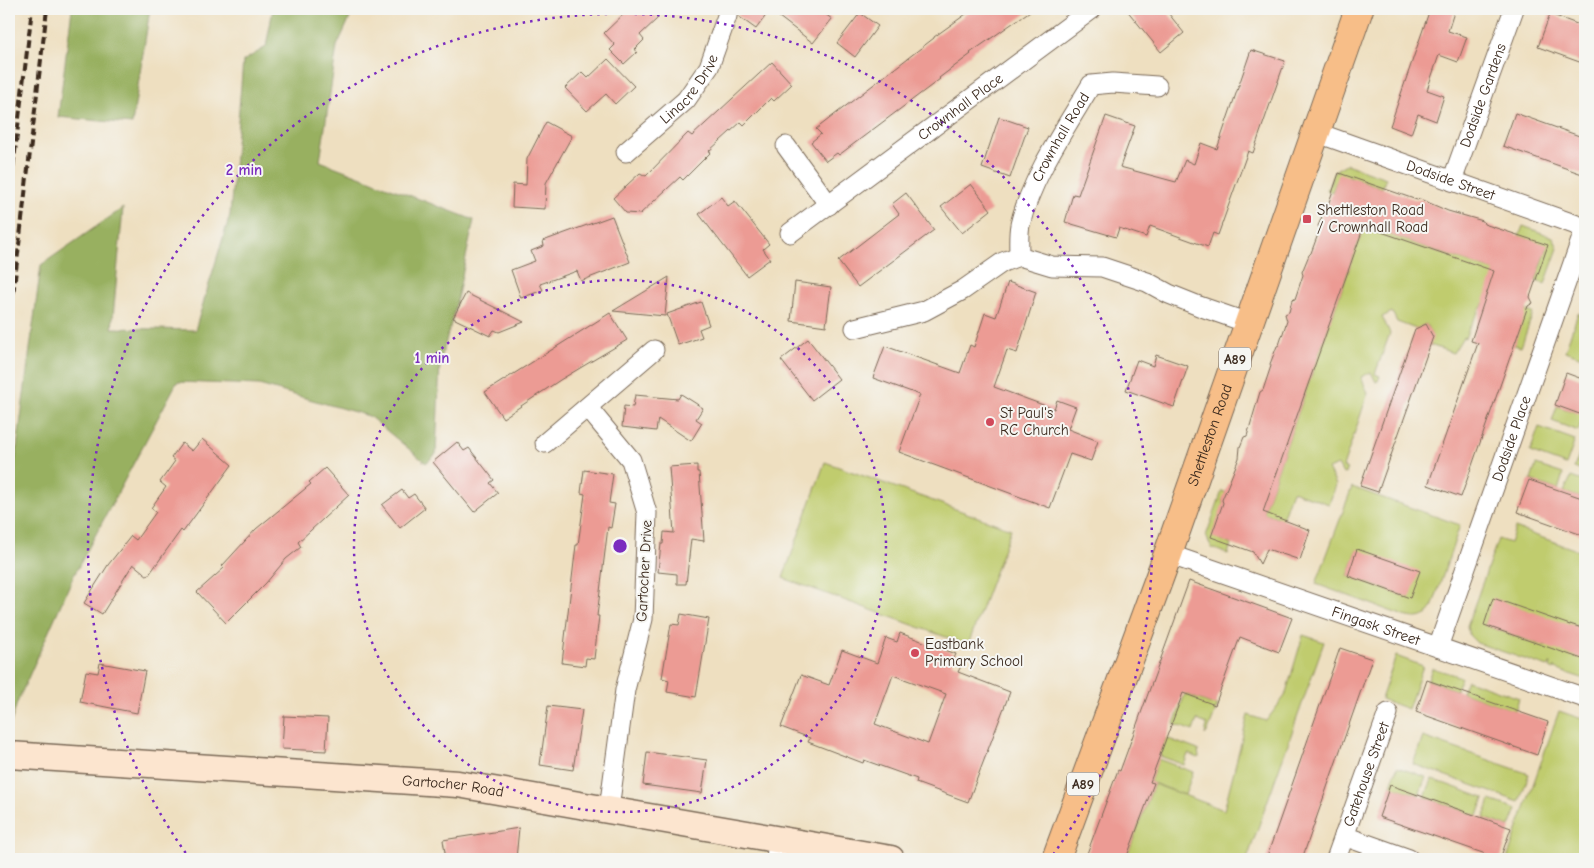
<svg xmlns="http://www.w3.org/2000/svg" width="1594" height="868" font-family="'Comic Neue',sans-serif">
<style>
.green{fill:#c0cc6e;stroke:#7e7b46;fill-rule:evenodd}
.forest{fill:#98b061;stroke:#6a6d40}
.building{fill:#ec9b94;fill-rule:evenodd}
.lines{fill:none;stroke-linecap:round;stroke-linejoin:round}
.street-casing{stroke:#7a6957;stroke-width:21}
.secondary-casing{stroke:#7a6957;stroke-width:29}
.primary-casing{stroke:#7a6957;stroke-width:30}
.street{stroke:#fff;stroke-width:19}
.secondary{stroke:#fce5cf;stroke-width:26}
.primary{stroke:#f7be88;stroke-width:28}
.rail{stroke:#3b2a1e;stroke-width:4;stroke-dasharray:8 4;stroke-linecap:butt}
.ring{fill:none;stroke:#7b2cbf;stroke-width:2.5;stroke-dasharray:2.5 5}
.poi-dot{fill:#d1495b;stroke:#f6f6f2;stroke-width:2}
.labels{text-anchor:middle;stroke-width:4;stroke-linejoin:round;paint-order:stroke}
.shield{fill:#f6f6f2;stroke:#73675e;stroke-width:1}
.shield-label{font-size:14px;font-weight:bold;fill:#3b2a1e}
.street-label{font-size:15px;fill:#3b2a1e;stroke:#f6f6f2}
.poi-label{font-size:15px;fill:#3b2a1e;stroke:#f6f6f2;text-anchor:start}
.centre{fill:#7b2cbf;stroke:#f6f6f2;stroke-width:2.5}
.ring-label{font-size:15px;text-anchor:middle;font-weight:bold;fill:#7b2cbf;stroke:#f6f6f2;stroke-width:4;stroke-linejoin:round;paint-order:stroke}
</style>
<rect width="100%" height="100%" fill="#f6f6f2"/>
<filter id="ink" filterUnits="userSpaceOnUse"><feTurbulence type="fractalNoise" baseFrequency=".02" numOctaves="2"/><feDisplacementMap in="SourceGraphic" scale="10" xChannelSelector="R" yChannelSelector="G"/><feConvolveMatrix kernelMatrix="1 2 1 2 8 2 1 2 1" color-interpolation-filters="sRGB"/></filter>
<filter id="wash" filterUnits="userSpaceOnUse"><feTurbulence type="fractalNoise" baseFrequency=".0096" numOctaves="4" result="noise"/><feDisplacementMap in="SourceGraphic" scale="20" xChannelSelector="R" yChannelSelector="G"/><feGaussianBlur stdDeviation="1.12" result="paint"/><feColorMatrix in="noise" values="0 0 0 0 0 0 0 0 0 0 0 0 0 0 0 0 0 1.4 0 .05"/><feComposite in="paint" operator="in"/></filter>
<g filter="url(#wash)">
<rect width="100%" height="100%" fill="#eedfc0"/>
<g class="green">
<polygon points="1346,164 1386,178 1382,188 1349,176 1336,182 1332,192 1327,190 1334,171"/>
<polygon points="1366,221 1370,228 1497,272 1487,298 1470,326 1465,338 1463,337 1453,353 1430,345 1431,334 1426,324 1416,329 1397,322 1392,312 1382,317 1390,333 1375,374 1380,376 1378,381 1376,382 1371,372 1361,377 1368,393 1343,467 1347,469 1346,473 1343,474 1338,465 1328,469 1336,485 1329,504 1292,491 1282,519 1263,512"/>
<polygon points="1523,226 1553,237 1558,248 1545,284 1536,281 1547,249 1546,245 1519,236"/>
<polygon points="1525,310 1533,313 1521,347 1514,345"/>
<polygon points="1578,313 1585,316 1585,358 1565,351"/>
<polygon points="1557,406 1584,415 1578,431 1552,421"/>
<polygon points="1539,427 1575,440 1566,465 1530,452"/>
<polygon points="1583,443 1585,443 1585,472 1574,468"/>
<polygon points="825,462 1011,529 968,645 783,578"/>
<polygon points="1536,465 1563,474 1558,490 1531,480"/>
<polygon points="1571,477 1585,482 1585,499 1564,492"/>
<path d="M1352,487L1460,525L1432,608C1425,620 1416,619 1404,616L1316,584ZM1357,550L1410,598L1348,576Z"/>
<polygon points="1222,491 1227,493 1222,500 1223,503 1221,541 1231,544 1228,554 1212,548 1206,536"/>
<path d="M1515,528L1585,553V629L1570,624L1561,651L1585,659V679L1555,669V667L1554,670L1550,668L1551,663L1548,667L1477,643L1469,635L1467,626L1498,539L1510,543ZM1494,599L1556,621L1546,647L1484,625Z"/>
<polygon points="1303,635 1324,642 1247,859 1126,859 1154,784 1224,810 1248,715 1266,721 1285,696"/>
<polygon points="1396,656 1423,666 1408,709 1381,699"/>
<polygon points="1432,668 1461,677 1456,690 1428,680"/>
<polygon points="1467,680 1519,698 1515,711 1462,692"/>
<polygon points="1185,694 1214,705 1218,705 1208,731 1205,735 1207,724 1197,720 1193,731 1174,724"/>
<polygon points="1559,711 1585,720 1585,859 1507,859"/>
<polygon points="1423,737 1529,774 1519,802 1413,764"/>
<polygon points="1166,738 1198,750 1199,758 1188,754 1184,765 1160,756"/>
<polygon points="1158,759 1193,772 1185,795 1150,782"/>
<polygon points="1397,767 1426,777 1419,795 1391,786"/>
<polygon points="1432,779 1484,798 1478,816 1425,797"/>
<polygon points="1490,800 1517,809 1510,827 1484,818"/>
</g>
<g class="forest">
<polygon points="72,9 150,9 132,124 58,117"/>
<polygon points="273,9 354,9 337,46 320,161 474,220 454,313 440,362 436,454 426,463 369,416 259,385 177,382 73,577 17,703 9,729 9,509 41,265 123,208 112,328 195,330 230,215 243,61 266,47"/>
</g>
<g id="blocks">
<g class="building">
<polygon points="629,9 650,9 658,18 640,35 644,40 635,49 637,52 624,64 610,50 615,45 604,33"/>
<polygon points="739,9 818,9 832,19 813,43 770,10 756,29 738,16"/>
<polygon points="973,9 1033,9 970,53 971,54 939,78 940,79 839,155 837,153 826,161 811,142 821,134 816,129 934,38 934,37"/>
<polygon points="1126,9 1165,9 1184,33 1161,52"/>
<polygon points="1430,9 1455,9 1448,31 1467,37 1458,62 1439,55 1427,90 1444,96 1436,121 1418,114 1411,134 1390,126"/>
<polygon points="860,13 878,26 855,57 837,43"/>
<polygon points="1550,14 1585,27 1585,64 1538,47"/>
<polygon points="1251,50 1285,61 1253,153 1248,151 1218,235 1213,233 1208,247 1150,226 1146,237 1119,228 1116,237 1065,222 1073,194 1078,195 1106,116 1135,126 1120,167 1176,182 1185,160 1194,164 1201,143 1217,149"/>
<polygon points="608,59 634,86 615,104 606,94 587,111 565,88 582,72 588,78"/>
<polygon points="772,62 792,84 774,101 771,98 744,125 741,122 709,151 711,152 683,180 680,177 640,214 626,213 613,198 640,173 646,176 688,133 692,136"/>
<polygon points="1515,113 1585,138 1585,175 1503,146"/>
<polygon points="999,117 1028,127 1010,178 982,168"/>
<polygon points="546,122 572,136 546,183 545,209 512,207 513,184 526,185 527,159"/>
<polygon points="1339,173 1417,200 1420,199 1448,211 1483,221 1484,224 1548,245 1530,297 1533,303 1528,306 1461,497 1428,485 1478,343 1471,341 1494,271 1364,226 1263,512 1310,530 1300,560 1267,549 1260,564 1253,552 1211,537 1223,503 1222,500 1239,458 1240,447 1244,437 1247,436 1260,392 1263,390 1271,366 1270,364 1277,346 1279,345 1287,321 1285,314 1289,312 1292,300 1295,299 1303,275 1302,272 1309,255 1311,253 1320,229 1318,226 1321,219 1324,209 1327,208"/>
<polygon points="971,184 991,210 962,233 941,207"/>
<polygon points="906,193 934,230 858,287 838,261 899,214 892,204"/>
<polygon points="721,197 728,206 735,201 769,244 763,249 770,259 747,276 699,214"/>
<polygon points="612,216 630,262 581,281 577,271 540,284 543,290 521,298 511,270 535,261 531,251 544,246 543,241"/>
<polygon points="669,277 665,316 613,311"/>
<polygon points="795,282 831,287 826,326 791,321"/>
<polygon points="1008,282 1036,292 1017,353 1007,350 994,387 1054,409 1057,400 1076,407 1068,429 1098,441 1091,461 1070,454 1050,508 899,452 920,395 873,378 885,346 960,373 970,345 974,347 985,313 996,317"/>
<polygon points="466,293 524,322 499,332 494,330 490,336 453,318"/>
<polygon points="701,302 709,325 699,329 702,337 678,345 667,314"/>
<polygon points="610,313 627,340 560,380 503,418 485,392"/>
<polygon points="1426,324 1433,337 1378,492 1360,486 1415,329"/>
<polygon points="808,339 839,379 812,400 781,360"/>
<polygon points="1156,355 1188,366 1174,407 1126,390 1137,360 1153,366"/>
<polygon points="1566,373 1585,380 1585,416 1555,405"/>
<polygon points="681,394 703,408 696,419 702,423 691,441 658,419 656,431 622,427 624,406 633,407 635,395 678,399"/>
<polygon points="202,439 232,465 183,532 181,530 148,576 133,564 102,614 84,603 108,565 131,536 136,540 156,512 151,508 166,487 160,482 175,461 171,458 182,443 192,451"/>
<polygon points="457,442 464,451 469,448 494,480 490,483 498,493 474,512 433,462"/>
<polygon points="697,465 697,472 699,472 704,541 691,539 686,584 677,584 677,574 658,572 661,544 663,544 664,532 674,533 669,467"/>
<polygon points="325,468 349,495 298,542 301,547 286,559 266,583 226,623 197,592 224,568 222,566 256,529 311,484 309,482"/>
<polygon points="584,470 613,474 609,503 615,504 611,528 608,527 597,616 599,616 594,659 586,658 585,666 562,663 576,545 578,545 585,494 581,493"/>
<polygon points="1529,480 1585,499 1585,536 1517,512"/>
<polygon points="402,490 408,498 414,494 425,508 400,528 382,505"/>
<polygon points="1357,549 1420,571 1410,598 1348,576"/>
<polygon points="1189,581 1292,618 1279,652 1240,637 1215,705 1183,693 1150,782 1154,783 1126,859 1085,859 1118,770 1120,771"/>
<polygon points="1493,598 1570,625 1570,624 1585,629 1585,660 1484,625"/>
<polygon points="681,614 709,619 696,697 667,692 669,680 662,678 671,624 679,625"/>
<path d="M900,633L956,654L952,663L961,666L958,672L1010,692L968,802L916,783L917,779L864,760L863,763L808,742L810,738L781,727L801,675L829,685L842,650L877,663L886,638L897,642ZM893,675L946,694L928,744L875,724Z"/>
<polygon points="1340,648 1372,659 1302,859 1266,859"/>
<polygon points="100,663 145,671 137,713 80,702 86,671 98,673"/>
<polygon points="1427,680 1548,722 1537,755 1416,712"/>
<polygon points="548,706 582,710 573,770 540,765"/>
<polygon points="284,716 328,718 326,751 282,749"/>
<polygon points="647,752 707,760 702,793 643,785"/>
<polygon points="1390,785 1511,828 1500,859 1379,817"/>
<polygon points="519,828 516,859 446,859 443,840"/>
</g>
</g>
</g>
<g filter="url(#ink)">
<use href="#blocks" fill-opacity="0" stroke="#7a6957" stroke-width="1"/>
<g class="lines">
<defs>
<g id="street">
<path id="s1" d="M1315,132L1585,228"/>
<polyline points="786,146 829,205"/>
<path id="s2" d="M626,152L686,100L709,67L727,16L728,9"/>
<path id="s3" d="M1452,181L1514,9"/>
<path id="s4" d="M790,233L1092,9"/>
<path id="s5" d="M1019,256C1019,246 1018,235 1020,225C1031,178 1066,127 1091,85L1113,83L1157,86"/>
<polyline points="855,328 924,311 963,290 1003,262 1019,256 1052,266 1102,267 1147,282 1169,294 1199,306 1248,323"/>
<polyline points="588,408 631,460 647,513 643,619 625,690 609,809"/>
<polyline points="545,443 654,350"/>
<path id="s6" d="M1168,554L1585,698"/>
<path id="s7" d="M1438,647L1585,229"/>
<polyline points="1344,836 1409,859"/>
<polyline points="776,859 778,840"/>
<path id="s8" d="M1336,859L1388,713"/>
</g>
<g id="secondary">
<path id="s9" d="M9,755L458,784L891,859"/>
</g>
<g id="primary">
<path id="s10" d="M1056,859L1168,554L1359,9"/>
</g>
</defs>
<use href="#street" class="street-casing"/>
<use href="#secondary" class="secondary-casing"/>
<use href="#primary" class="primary-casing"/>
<use href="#street" class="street"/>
<use href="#secondary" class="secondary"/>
<use href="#primary" class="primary"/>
<g class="rail">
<polyline points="9,202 32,9"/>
<polyline points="9,329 47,9"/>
</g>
</g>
</g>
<g class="ring">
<circle cx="620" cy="546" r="266"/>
<path d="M190 859A532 532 0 1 1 1050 859"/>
</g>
<g class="poi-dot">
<rect x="1302" y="214" width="10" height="10" rx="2.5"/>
<circle cx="990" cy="422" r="5"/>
<circle cx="915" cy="653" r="5"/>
</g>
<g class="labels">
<g class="shield">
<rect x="1219" y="347.5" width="32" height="23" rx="4"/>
<rect x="1067" y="772.5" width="32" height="23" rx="4"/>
</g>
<g class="shield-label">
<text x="1235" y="364">A89</text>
<text x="1083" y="789">A89</text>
</g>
<g class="street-label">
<text dy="5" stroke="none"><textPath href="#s2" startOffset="90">Linacre Drive</textPath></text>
<text dy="5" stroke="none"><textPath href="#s3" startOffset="91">Dodside Gardens</textPath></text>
<text dy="5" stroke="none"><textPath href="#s4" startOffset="212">Crownhall Place</textPath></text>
<text dy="5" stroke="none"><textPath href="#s5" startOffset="128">Crownhall Road</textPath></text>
<text dy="5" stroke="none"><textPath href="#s1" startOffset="144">Dodside Street</textPath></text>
<text dy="5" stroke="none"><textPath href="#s10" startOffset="451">Shettleston Road</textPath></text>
<text dy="5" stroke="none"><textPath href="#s7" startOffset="221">Dodside Place</textPath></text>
<text transform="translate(644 571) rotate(-87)" y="5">Gartocher Drive</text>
<text dy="5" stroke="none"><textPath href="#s6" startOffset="220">Fingask Street</textPath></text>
<text dy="5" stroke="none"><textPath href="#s8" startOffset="90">Gatehouse Street</textPath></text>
<text dy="5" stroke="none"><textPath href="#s9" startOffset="445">Gartocher Road</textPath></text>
</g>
<g class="poi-label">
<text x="1317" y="215">Shettleston Road<tspan x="1317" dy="17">/ Crownhall Road</tspan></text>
<text x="1000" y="418">St Paul's<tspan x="1000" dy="17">RC Church</tspan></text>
<text x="925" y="649">Eastbank<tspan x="925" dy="17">Primary School</tspan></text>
</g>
</g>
<circle cx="620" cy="546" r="8" class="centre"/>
<g class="ring-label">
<text x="244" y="175">2 min</text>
<text x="432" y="363">1 min</text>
</g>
<rect width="1594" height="868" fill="none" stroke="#f6f6f2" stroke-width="30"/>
</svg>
